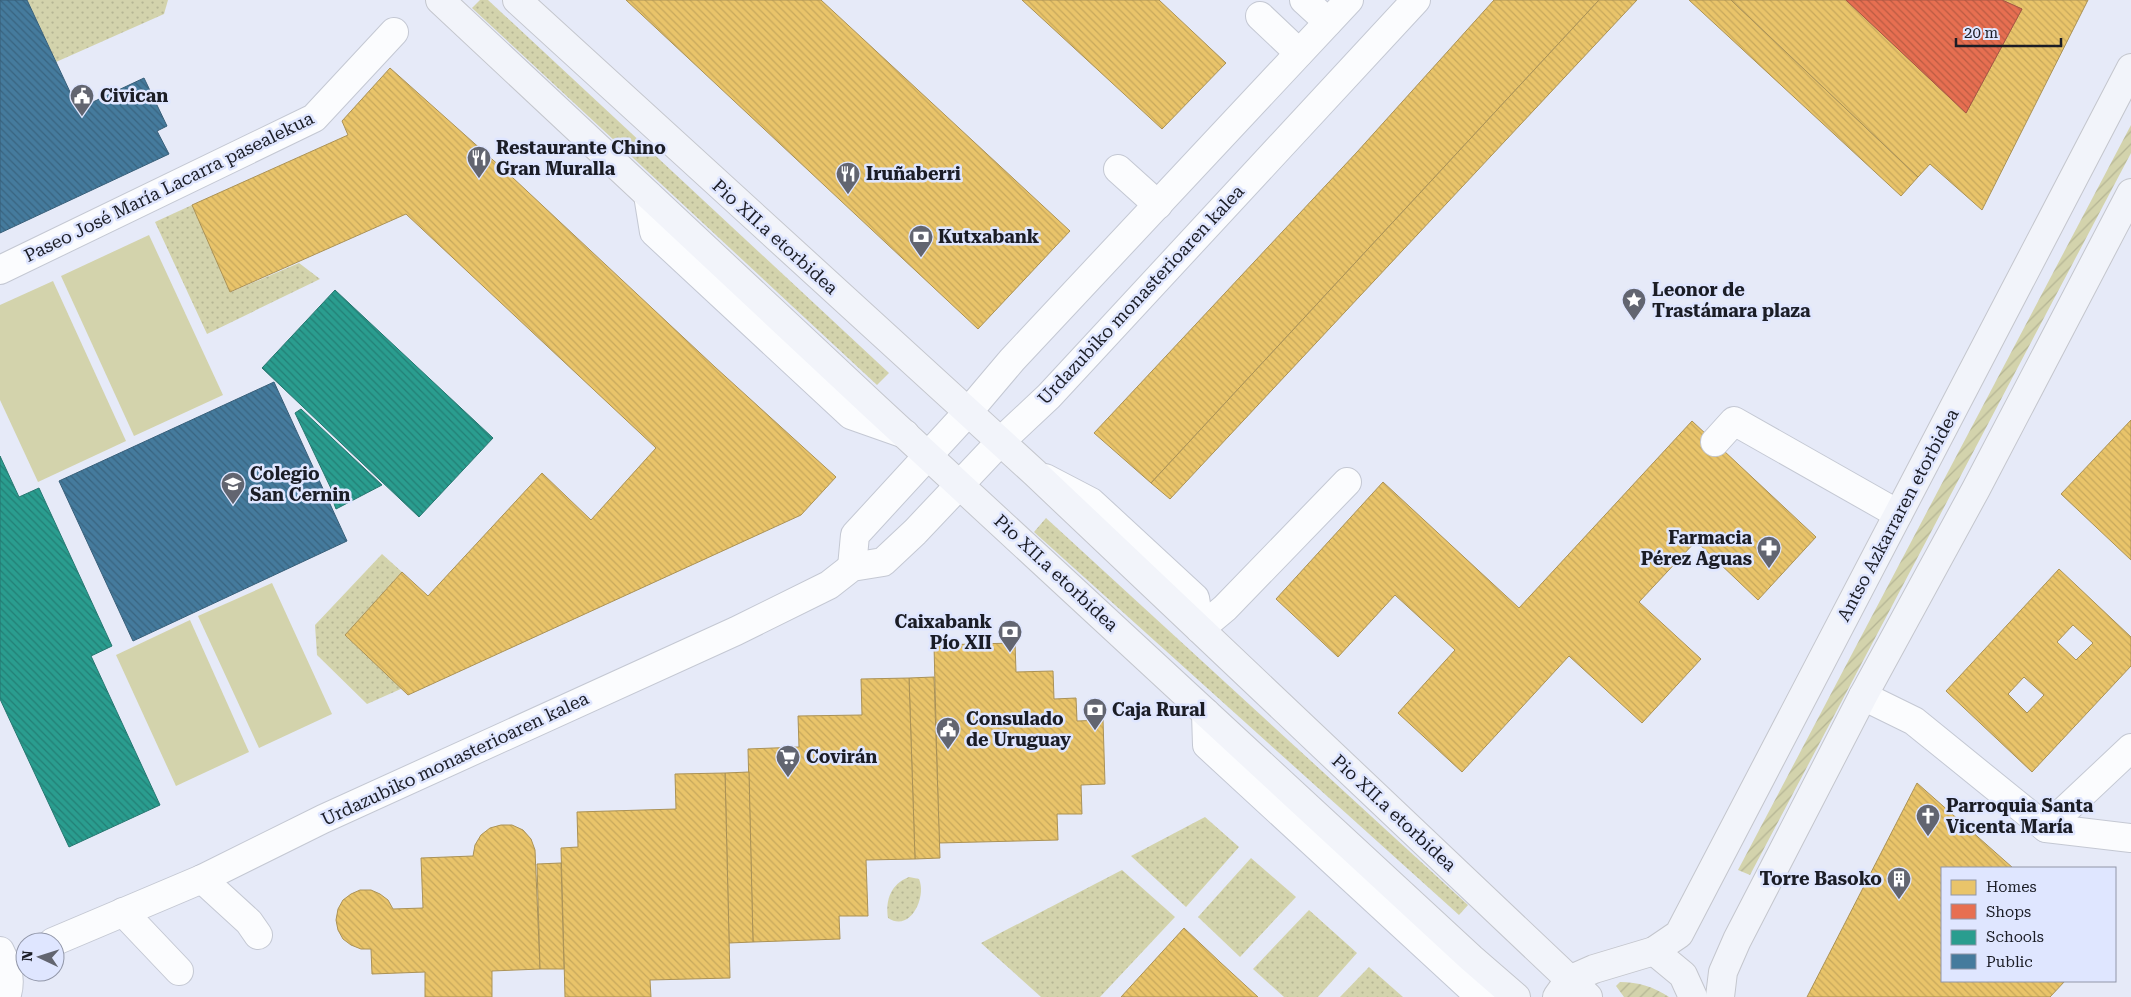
<svg xmlns="http://www.w3.org/2000/svg" width="2131" height="997" font-family="'Roboto Serif',serif">
<style>
.grass{fill:url(#grass-dots)}
.park{fill:#d3d3ac}
.garden{fill:url(#garden-furrows)}
.homes{fill:url(#homes-back-hatch);stroke:#ab9256;fill-rule:evenodd}
.shops{fill:url(#shops-back-hatch);stroke:#aa5644}
.schools{fill:url(#schools-back-hatch);stroke:#267770}
.public{fill:url(#public-back-hatch);stroke:#385f79}
.lines{fill:none;stroke-linecap:round;stroke-linejoin:round}
.minor-casing{stroke:#c4c8d3;stroke-width:30}
.major-casing{stroke:#c4c6cd;stroke-width:30}
.minor{stroke:#fbfcfe;stroke-width:28}
.major{stroke:#f2f4fa;stroke-width:28}
.labels{text-anchor:middle;stroke-width:5;stroke-linejoin:round;paint-order:stroke}
.poi-label{font-size:18px;font-weight:bold;fill:#1b1d26;stroke:#dfe6ff;text-anchor:start}
.street-label{font-size:18px;fill:#1b1d26;stroke:#dfe6ff}
</style>
<defs>
<pattern id="grass-dots" width="8" height="8" patternUnits="userSpaceOnUse" patternTransform="scale(1.25)"><rect width="8" height="8" fill="#d3d3ac"/><path d="M2 2h.1M6 6h.1" fill="none" stroke="#b5b594" stroke-width="1.8" stroke-linecap="round"/></pattern>
<pattern id="garden-furrows" width="10" height="10" patternUnits="userSpaceOnUse" patternTransform="scale(1.25)"><rect width="10" height="10" fill="#d3d3ac"/><path d="M-1 1l2-2M0 10L10 0M9 11l2-2" fill="none" stroke="#b5b594"/></pattern>
<pattern id="homes-back-hatch" width="6" height="6" patternUnits="userSpaceOnUse" patternTransform="scale(1.25)"><rect width="6" height="6" fill="#e9c46a"/><path d="M-1 5l2 2M0 0l6 6M5-1l2 2" fill="none" stroke="#c7a85c"/></pattern>
<pattern id="shops-back-hatch" width="6" height="6" patternUnits="userSpaceOnUse" patternTransform="scale(1.25)"><rect width="6" height="6" fill="#e76f51"/><path d="M-1 5l2 2M0 0l6 6M5-1l2 2" fill="none" stroke="#ba5b43"/></pattern>
<pattern id="schools-back-hatch" width="6" height="6" patternUnits="userSpaceOnUse" patternTransform="scale(1.25)"><rect width="6" height="6" fill="#2a9d8f"/><path d="M-1 5l2 2M0 0l6 6M5-1l2 2" fill="none" stroke="#237f75"/></pattern>
<pattern id="public-back-hatch" width="6" height="6" patternUnits="userSpaceOnUse" patternTransform="scale(1.25)"><rect width="6" height="6" fill="#457b9d"/><path d="M-1 5l2 2M0 0l6 6M5-1l2 2" fill="none" stroke="#396480"/></pattern>
</defs>
<rect width="100%" height="100%" fill="#e6eaf8"/>
<g class="grass">
<polygon points="27,0 168,0 164,14 56,62"/>
<polygon points="480,0 488,0 889,373 877,385 472,8"/>
<polygon points="192,205 231,292 299,263 320,279 207,334 155,222"/>
<polygon points="1046,518 1468,905 1459,915 1034,532"/>
<polygon points="382,554 402,572 345,635 403,688 367,704 317,655 315,625"/>
<polygon points="1205,817 1239,847 1186,907 1131,856"/>
<polygon points="1251,858 1296,897 1240,957 1198,917"/>
<polygon points="1122,870 1175,917 1100,997 1041,997 981,943"/>
<path d="M909,877L919,879C927,897 910,933 888,918C885,900 891,884 909,877Z"/>
<polygon points="1309,910 1357,953 1318,997 1284,997 1253,969"/>
<polygon points="1369,967 1403,997 1340,997"/>
</g>
<g class="park">
<polygon points="149,235 223,395 134,436 61,276"/>
<polygon points="53,281 126,441 38,482 0,400 0,305"/>
<polygon points="272,583 332,714 259,748 198,616"/>
<polygon points="190,620 249,752 176,786 116,655"/>
</g>
<g class="garden">
<polygon points="2131,125 2131,153 1750,875 1738,870"/>
<path d="M1620,982C1638,982 1654,987 1669,997H1624L1616,986Z"/>
</g>
<g class="homes">
<polygon points="626,0 821,0 1070,231 978,329"/>
<polygon points="1022,0 1159,0 1226,63 1162,129"/>
<polygon points="1494,0 1599,0 1151,483 1094,433 1357,152"/>
<polygon points="1599,0 1637,0 1170,499 1151,483"/>
<polygon points="1689,0 1731,0 1918,177 1901,196"/>
<polygon points="1731,0 1846,0 1966,113 2022,9 2002,0 2088,0 1982,210 1930,164 1918,177"/>
<polygon points="390,68 512,177 715,367 836,477 801,515 408,695 345,635 402,572 428,596 542,473 591,520 656,448 406,214 230,292 192,205 348,135 342,121"/>
<polygon points="2131,420 2131,560 2061,494"/>
<polygon points="1692,421 1816,537 1758,600 1696,541 1639,602 1701,659 1642,723 1569,656 1462,772 1398,713 1455,650 1395,595 1338,657 1276,599 1383,482 1519,608"/>
<path d="M2059,569L2131,637V666L2032,772L1946,691ZM2073,625L2093,643L2076,660L2057,642ZM2024,677L2044,695L2027,713L2008,694Z"/>
<polygon points="1015,643 1016,672 1053,671 1054,699 1076,698 1077,721 1103,720 1105,784 1081,785 1082,814 1057,814 1058,840 939,843 934,645"/>
<polygon points="934,677 940,858 915,859 909,678"/>
<polygon points="909,678 915,859 866,860 868,916 839,916 840,939 753,942 748,749 799,747 798,716 862,715 861,679"/>
<polygon points="749,772 753,942 729,943 725,773"/>
<polygon points="725,773 730,978 650,980 651,997 565,997 561,848 578,847 577,812 676,809 675,774"/>
<polygon points="1917,783 2013,868 1942,868 1942,981 2065,981 2050,997 1807,997"/>
<polygon points="501,825 512,825 523,830 531,839 535,850 540,969 492,971 492,997 425,997 425,972 372,974 371,949 361,949 351,945 343,939 338,930 336,920 338,909 343,900 351,894 360,890 371,890 380,894 388,900 393,909 423,908 421,858 473,856 475,845 481,835 490,828"/>
<polygon points="561,863 564,969 540,969 537,864"/>
<polygon points="1184,928 1220,962 1258,997 1121,997"/>
</g>
<polygon class="shops" points="1846,0 2002,0 2022,9 1966,113"/>
<g class="schools">
<polygon points="335,290 493,438 419,517 262,368"/>
<polygon points="301,409 382,485 336,509 333,501 336,499 295,413"/>
<polygon points="0,456 19,497 39,488 112,646 91,656 160,805 69,847 0,699"/>
</g>
<g class="public">
<polygon points="0,0 27,0 78,109 144,78 167,126 157,131 169,154 0,233"/>
<polygon points="274,382 347,541 133,641 59,481"/>
</g>
<g class="lines">
<defs>
<g id="minor">
<polyline points="1304,0 1328,22"/>
<polyline points="1260,16 1299,53"/>
<polyline points="1118,169 1158,205"/>
<polyline points="648,195 654,232 851,415 905,434"/>
<polyline points="0,270 314,118 394,32"/>
<polyline points="1715,442 1734,421 1898,514"/>
<polyline points="1045,478 1091,502 1195,598 1200,629"/>
<polyline points="852,567 855,535 968,412 1012,360 1349,0"/>
<polyline points="1200,629 1225,608 1347,482"/>
<polyline points="1863,696 1914,721 2046,828 2131,838"/>
<polyline points="1206,713 1207,745 1475,992 1494,997"/>
<polyline points="2046,828 2131,748"/>
<polyline points="202,879 249,922 258,935"/>
<polyline points="123,912 179,971"/>
<polyline points="53,942 202,879 323,819 736,631 829,585 852,567 883,562 915,532 1001,441 1049,396 1416,0"/>
<path d="M0,951C8,966 12,981 6,997"/>
</g>
<g id="major">
<polyline points="440,0 874,406 1471,958 1516,997"/>
<polyline points="517,0 1035,473 1588,997"/>
<polyline points="1654,951 1683,975 1693,997"/>
<polyline points="1557,997 1569,980 1594,969 1654,951 1679,934 2131,68"/>
<polyline points="1720,997 1723,972 1737,940 1863,696 1976,489 2131,193"/>
</g>
</defs>
<use href="#minor" class="minor-casing"/>
<use href="#major" class="major-casing"/>
<use href="#minor" class="minor"/>
<use href="#major" class="major"/>
</g>
<defs>
<symbol id="civic-pin" viewBox="-11 -11 22 30"><path d="M0 17L-7.5 6A9.5 9.5 0 1 1 7.5 6Z" fill="#626570" stroke="#dfe6ff"/><path d="M-.6-6.5H3V-4.5H.6V-3L4-1V1h2V6H-6V1h2V-1L-.6-3ZM-1.2 2.5V6h2.4V2.5Z" fill="#fff"/></symbol>
<symbol id="restaurant-pin" viewBox="-11 -11 22 30"><path d="M0 17L-7.5 6A9.5 9.5 0 1 1 7.5 6Z" fill="#626570" stroke="#dfe6ff"/><path d="M-5-6h1v4h1v-4h1v4h1v-4h1v5L-1.5 .5V6h-2V.5L-5-1ZM5-6V6H3V1.5H1.5Q1.5-4 5-6Z" fill="#fff"/></symbol>
<symbol id="bank-pin" viewBox="-11 -11 22 30"><path d="M0 17L-7.5 6A9.5 9.5 0 1 1 7.5 6Z" fill="#626570" stroke="#dfe6ff"/><path d="M-6-4H6V4H-6ZM0-2.3a2.3 2.3 0 1 0 0 4.6a2.3 2.3 0 1 0 0-4.6Z" fill="#fff"/></symbol>
<symbol id="sight-pin" viewBox="-11 -11 22 30"><path d="M0 17L-7.5 6A9.5 9.5 0 1 1 7.5 6Z" fill="#626570" stroke="#dfe6ff"/><path d="M0-6L1.8-2.2L6-1.7L2.9 1.2L3.7 5.4L0 3.3L-3.7 5.4L-2.9 1.2L-6-1.7L-1.8-2.2Z" fill="#fff"/></symbol>
<symbol id="school-pin" viewBox="-11 -11 22 30"><path d="M0 17L-7.5 6A9.5 9.5 0 1 1 7.5 6Z" fill="#626570" stroke="#dfe6ff"/><path d="M0-5L7-2L0 1L-7-2ZM-4 1L0 2.5L4 1V4Q0 6-4 4Z" fill="#fff"/></symbol>
<symbol id="pharmacy-pin" viewBox="-11 -11 22 30"><path d="M0 17L-7.5 6A9.5 9.5 0 1 1 7.5 6Z" fill="#626570" stroke="#dfe6ff"/><path d="M-2-6h4v4h4v4h-4v4h-4v-4h-4v-4h4Z" fill="#fff"/></symbol>
<symbol id="supermarket-pin" viewBox="-11 -11 22 30"><path d="M0 17L-7.5 6A9.5 9.5 0 1 1 7.5 6Z" fill="#626570" stroke="#dfe6ff"/><path d="M-6-5.5h2.5l.6 2H6L4.5 2H-2.5L-4.4-4H-6ZM-1.5 3.2a1.3 1.3 0 1 0 .1 0ZM3 3.2a1.3 1.3 0 1 0 .1 0Z" fill="#fff"/></symbol>
<symbol id="church-pin" viewBox="-11 -11 22 30"><path d="M0 17L-7.5 6A9.5 9.5 0 1 1 7.5 6Z" fill="#626570" stroke="#dfe6ff"/><path d="M-1.2-6h2.4v3.5h3.3v2.4h-3.3V6h-2.4V-.1h-3.3v-2.4h3.3Z" fill="#fff"/></symbol>
<symbol id="building-pin" viewBox="-11 -11 22 30"><path d="M0 17L-7.5 6A9.5 9.5 0 1 1 7.5 6Z" fill="#626570" stroke="#dfe6ff"/><path d="M-4-6H4V6H1V3H-1V6H-4ZM-2.5-4.3h1.7v1.8h-1.7ZM.8-4.3h1.7v1.8H.8ZM-2.5-1h1.7V.8h-1.7ZM.8-1h1.7V.8H.8Z" fill="#fff"/></symbol>
</defs>
<g fill-rule="evenodd">
<use href="#civic-pin" x="68" y="82" width="28" height="38"/>
<use href="#restaurant-pin" x="465" y="144" width="28" height="38"/>
<use href="#restaurant-pin" x="834" y="160" width="28" height="38"/>
<use href="#bank-pin" x="907" y="223" width="28" height="38"/>
<use href="#sight-pin" x="1620" y="286" width="28" height="38"/>
<use href="#school-pin" x="219" y="470" width="28" height="38"/>
<use href="#pharmacy-pin" x="1755" y="534" width="28" height="38"/>
<use href="#bank-pin" x="996" y="618" width="28" height="38"/>
<use href="#bank-pin" x="1081" y="696" width="28" height="38"/>
<use href="#civic-pin" x="934" y="715" width="28" height="38"/>
<use href="#supermarket-pin" x="774" y="743" width="28" height="38"/>
<use href="#church-pin" x="1914" y="802" width="28" height="38"/>
<use href="#building-pin" x="1885" y="865" width="28" height="38"/>
</g>
<g class="labels">
<g class="poi-label">
<text x="100" y="102">Civican</text>
<text x="496" y="154">Restaurante Chino<tspan x="496" dy="21">Gran Muralla</tspan></text>
<text x="866" y="180">Iruñaberri</text>
<text x="938" y="243">Kutxabank</text>
<text x="1652" y="296">Leonor de<tspan x="1652" dy="21">Trastámara plaza</tspan></text>
<text x="250" y="480">Colegio<tspan x="250" dy="21">San Cernin</tspan></text>
<text x="1752" y="544" text-anchor="end">Farmacia<tspan x="1752" dy="21">Pérez Aguas</tspan></text>
<text x="992" y="628" text-anchor="end">Caixabank<tspan x="992" dy="21">Pío XII</tspan></text>
<text x="1112" y="716">Caja Rural</text>
<text x="966" y="725">Consulado<tspan x="966" dy="21">de Uruguay</tspan></text>
<text x="806" y="763">Covirán</text>
<text x="1946" y="812">Parroquia Santa<tspan x="1946" dy="21">Vicenta María</tspan></text>
<text x="1882" y="885" text-anchor="end">Torre Basoko</text>
</g>
<g class="street-label">
<text transform="translate(169 187) rotate(-26)" y="6">Paseo José María Lacarra pasealekua</text>
<text transform="translate(775 237) rotate(42)" y="6">Pio XII.a etorbidea</text>
<text transform="translate(1141 295) rotate(-47)" y="6">Urdazubiko monasterioaren kalea</text>
<text transform="translate(1898 515) rotate(-62)" y="6">Antso Azkarraren etorbidea</text>
<text transform="translate(1056 573) rotate(43)" y="6">Pio XII.a etorbidea</text>
<text transform="translate(455 759) rotate(-25)" y="6">Urdazubiko monasterioaren kalea</text>
<text transform="translate(1394 813) rotate(43)" y="6">Pio XII.a etorbidea</text>
</g>
</g>
<rect x="1941" y="867" width="175" height="115" fill="#dfe6ff" stroke="#9196a8"/>
<rect x="1951" y="880" width="25" height="15" fill="#e9c46a" stroke="#9196a8"/>
<text x="1986" y="892" font-size="15" fill="#1b1d26">Homes</text>
<rect x="1951" y="904" width="25" height="15" fill="#e76f51" stroke="#9196a8"/>
<text x="1986" y="917" font-size="15" fill="#1b1d26">Shops</text>
<rect x="1951" y="930" width="25" height="15" fill="#2a9d8f" stroke="#9196a8"/>
<text x="1986" y="942" font-size="15" fill="#1b1d26">Schools</text>
<rect x="1951" y="954" width="25" height="15" fill="#457b9d" stroke="#9196a8"/>
<text x="1986" y="967" font-size="15" fill="#1b1d26">Public</text>
<g transform="translate(40 957) rotate(274)"><circle r="24" fill="#dfe6ff" stroke="#9196a8"/>
<path d="M0-4L9 19L0 12L-9 19Z" fill="#626570"/>
<text y="-8" font-size="14" font-weight="bold" text-anchor="middle" fill="#1b1d26">N</text>
</g>
<path d="M1956 38v8h105v-8" fill="none" stroke="#1b1d26" stroke-width="2.5"/>
<text x="1964" y="38" font-size="15" fill="#1b1d26" stroke="#dfe6ff" stroke-width="4" paint-order="stroke">20 m</text>
</svg>
